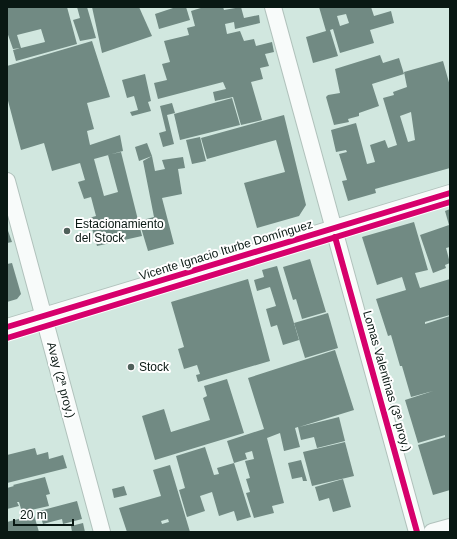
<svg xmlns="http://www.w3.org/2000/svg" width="457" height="539" font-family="Arial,sans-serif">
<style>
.building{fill:#718a83;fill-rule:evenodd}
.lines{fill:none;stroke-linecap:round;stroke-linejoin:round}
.minor-casing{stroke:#b1c2bc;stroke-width:18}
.minor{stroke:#f8fbfa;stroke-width:16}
.cycleway-casing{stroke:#fff;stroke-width:8}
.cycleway{stroke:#d6006c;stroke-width:6}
.poi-dot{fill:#4f605a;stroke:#fff;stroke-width:1.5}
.labels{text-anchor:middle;stroke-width:4;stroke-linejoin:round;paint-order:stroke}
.poi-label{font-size:12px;fill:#091813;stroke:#fff;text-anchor:start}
.street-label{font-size:12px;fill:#091813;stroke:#fff}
</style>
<rect width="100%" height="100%" fill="#d1e7df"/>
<g class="building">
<polygon points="7,7 67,7 77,44 16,61 13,50 45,42 41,29 17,35 21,48 13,49 7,32"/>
<polygon points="77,7 87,7 96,38 80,41 73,20 80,18"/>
<polygon points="92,7 139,7 152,36 102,53"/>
<polygon points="176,7 186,7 190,20 159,29 155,14"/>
<polygon points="204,7 223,7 224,10 241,7 244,18 259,15 260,23 235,29 234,22 225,24 227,34 240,31 244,41 254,39 256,46 272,42 274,52 265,54 269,66 260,68 263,79 251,82 262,120 241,125 233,97 215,101 213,92 226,89 223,82 158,99 154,83 167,80 162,64 170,62 164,41 189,35 187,28 195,26 191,11"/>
<path d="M319,7H371L374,16L391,11L394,23L370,30L374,43L340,53L333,29L330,30L338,56L313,63L306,37L326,31ZM346,14L349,23L340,26L337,16Z"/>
<polygon points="92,41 110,97 87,103 94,129 87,131 90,145 120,135 123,151 94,159 104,196 118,192 108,155 121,152 142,236 97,246 89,218 96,216 91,197 84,199 78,182 85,180 80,163 52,171 44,143 21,150 7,97 7,66"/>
<polygon points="380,55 383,63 399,58 404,74 372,84 379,106 359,113 359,116 348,119 349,122 334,125 326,97 328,95 340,93 335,69"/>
<path d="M443,61L450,86V168L375,189L376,193L348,201L342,181L347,180L339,154L347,152L346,150L336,152L331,130L356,123L367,164L375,162L370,145L385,140L388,148L397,145L383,98L394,95L393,92L407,87L404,72ZM411,112L415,140L408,142L400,116Z"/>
<polygon points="145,74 151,101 148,102 151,111 132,116 130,112 138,110 134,96 127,98 122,80"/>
<polygon points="232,98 240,125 180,140 174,114"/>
<polygon points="172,103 175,113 167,115 174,144 163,147 159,133 166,131 160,106"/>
<polygon points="284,115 306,205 299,216 257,228 244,183 285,172 276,140 207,159 201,138"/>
<polygon points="200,137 206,161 192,164 186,140"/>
<polygon points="147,143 152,156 155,171 165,169 162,160 183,157 185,168 178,169 182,194 162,198 174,244 148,251 139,221 154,217 143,161 152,156 139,161 135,147"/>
<polygon points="450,209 450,247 446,248 450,263 445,265 446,268 433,273 420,235 449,225 445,211"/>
<polygon points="414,222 428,270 415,273 420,288 450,279 450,315 425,322 425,324 450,316 450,490 433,495 418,445 445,437 445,435 418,443 405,400 433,391 411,397 402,366 400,366 391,335 388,336 376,299 406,290 402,277 377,285 362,237"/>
<polygon points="7,228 12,242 7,243"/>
<polygon points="310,259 326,312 302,319 296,299 293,300 283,267"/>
<polygon points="12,263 21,294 17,299 7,302 7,264"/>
<polygon points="277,266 299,340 283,345 277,325 271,327 266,309 276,306 270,287 257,291 254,280 264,277 262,270"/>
<polygon points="248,279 270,361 198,382 196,375 200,374 197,365 184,369 178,349 184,347 171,302"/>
<polygon points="328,313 338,348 305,358 294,323"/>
<polygon points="335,350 354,410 299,427 339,417 345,441 317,448 314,437 301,440 298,427 295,428 300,447 284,451 280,433 267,438 284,503 272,506 274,513 254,518 246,493 250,492 246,479 250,478 245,461 254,459 252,451 245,453 247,459 234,463 227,441 264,429 248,378"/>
<polygon points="227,379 244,433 155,460 142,416 164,409 171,432 210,420 203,398 207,396 204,386"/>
<polygon points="345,442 354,476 312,486 303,452"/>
<polygon points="205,447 214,475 219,474 217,468 234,463 251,517 237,521 234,511 219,516 212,492 200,496 205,511 187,517 179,490 185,488 176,456"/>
<polygon points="35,448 37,455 48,452 49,459 63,455 67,468 7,483 7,455"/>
<polygon points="301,460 307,481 303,481 302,477 292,479 288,463"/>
<path d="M170,465L190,532H127L119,508L161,496L153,470ZM168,519L169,522L162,524L161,521Z"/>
<polygon points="45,477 50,494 46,495 49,506 22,512 19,502 17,502 19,506 7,509 7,488 14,486 13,485"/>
<polygon points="343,479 351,507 333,512 329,498 319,501 315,487"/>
<polygon points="124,486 127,495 114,498 112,489"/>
<polygon points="77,501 82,519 63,524 62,519 43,524 39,511"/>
<polygon points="34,515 39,532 7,532 7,522"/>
<polygon points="83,523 85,532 72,532 71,526"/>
</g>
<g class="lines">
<defs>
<g id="minor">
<polyline points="273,7 417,532"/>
<polyline points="7,181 102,532"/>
<polyline points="7,327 450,193"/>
<polyline points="432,532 450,527"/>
</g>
</defs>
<use href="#minor" class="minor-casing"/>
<use href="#minor" class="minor"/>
<defs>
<g id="cycleway">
<polyline points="335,237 417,532"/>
<polyline points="7,327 450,193"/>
<polyline points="7,338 450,202"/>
</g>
</defs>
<use href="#cycleway" class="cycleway-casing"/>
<use href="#cycleway" class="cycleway"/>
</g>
<g class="poi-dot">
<circle cx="67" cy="231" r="4"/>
<circle cx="131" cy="367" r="4"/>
</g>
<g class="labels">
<g class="poi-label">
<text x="75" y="228">Estacionamiento<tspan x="75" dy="14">del Stock</tspan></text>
<text x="139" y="371">Stock</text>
</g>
<g class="street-label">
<text transform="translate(226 250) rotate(-17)" y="4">Vicente Ignacio Iturbe Domínguez</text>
<text transform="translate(61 380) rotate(75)" y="4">Avay (2ª proy.)</text>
<text transform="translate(387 381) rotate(74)" y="4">Lomas Valentinas (3ª proy.)</text>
</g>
</g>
<rect width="457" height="539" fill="none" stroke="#091813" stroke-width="16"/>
<path d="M14 519v6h59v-6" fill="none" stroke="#091813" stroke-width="2"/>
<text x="20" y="519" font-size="12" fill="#091813" stroke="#ffffff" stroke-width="3" paint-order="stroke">20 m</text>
</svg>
